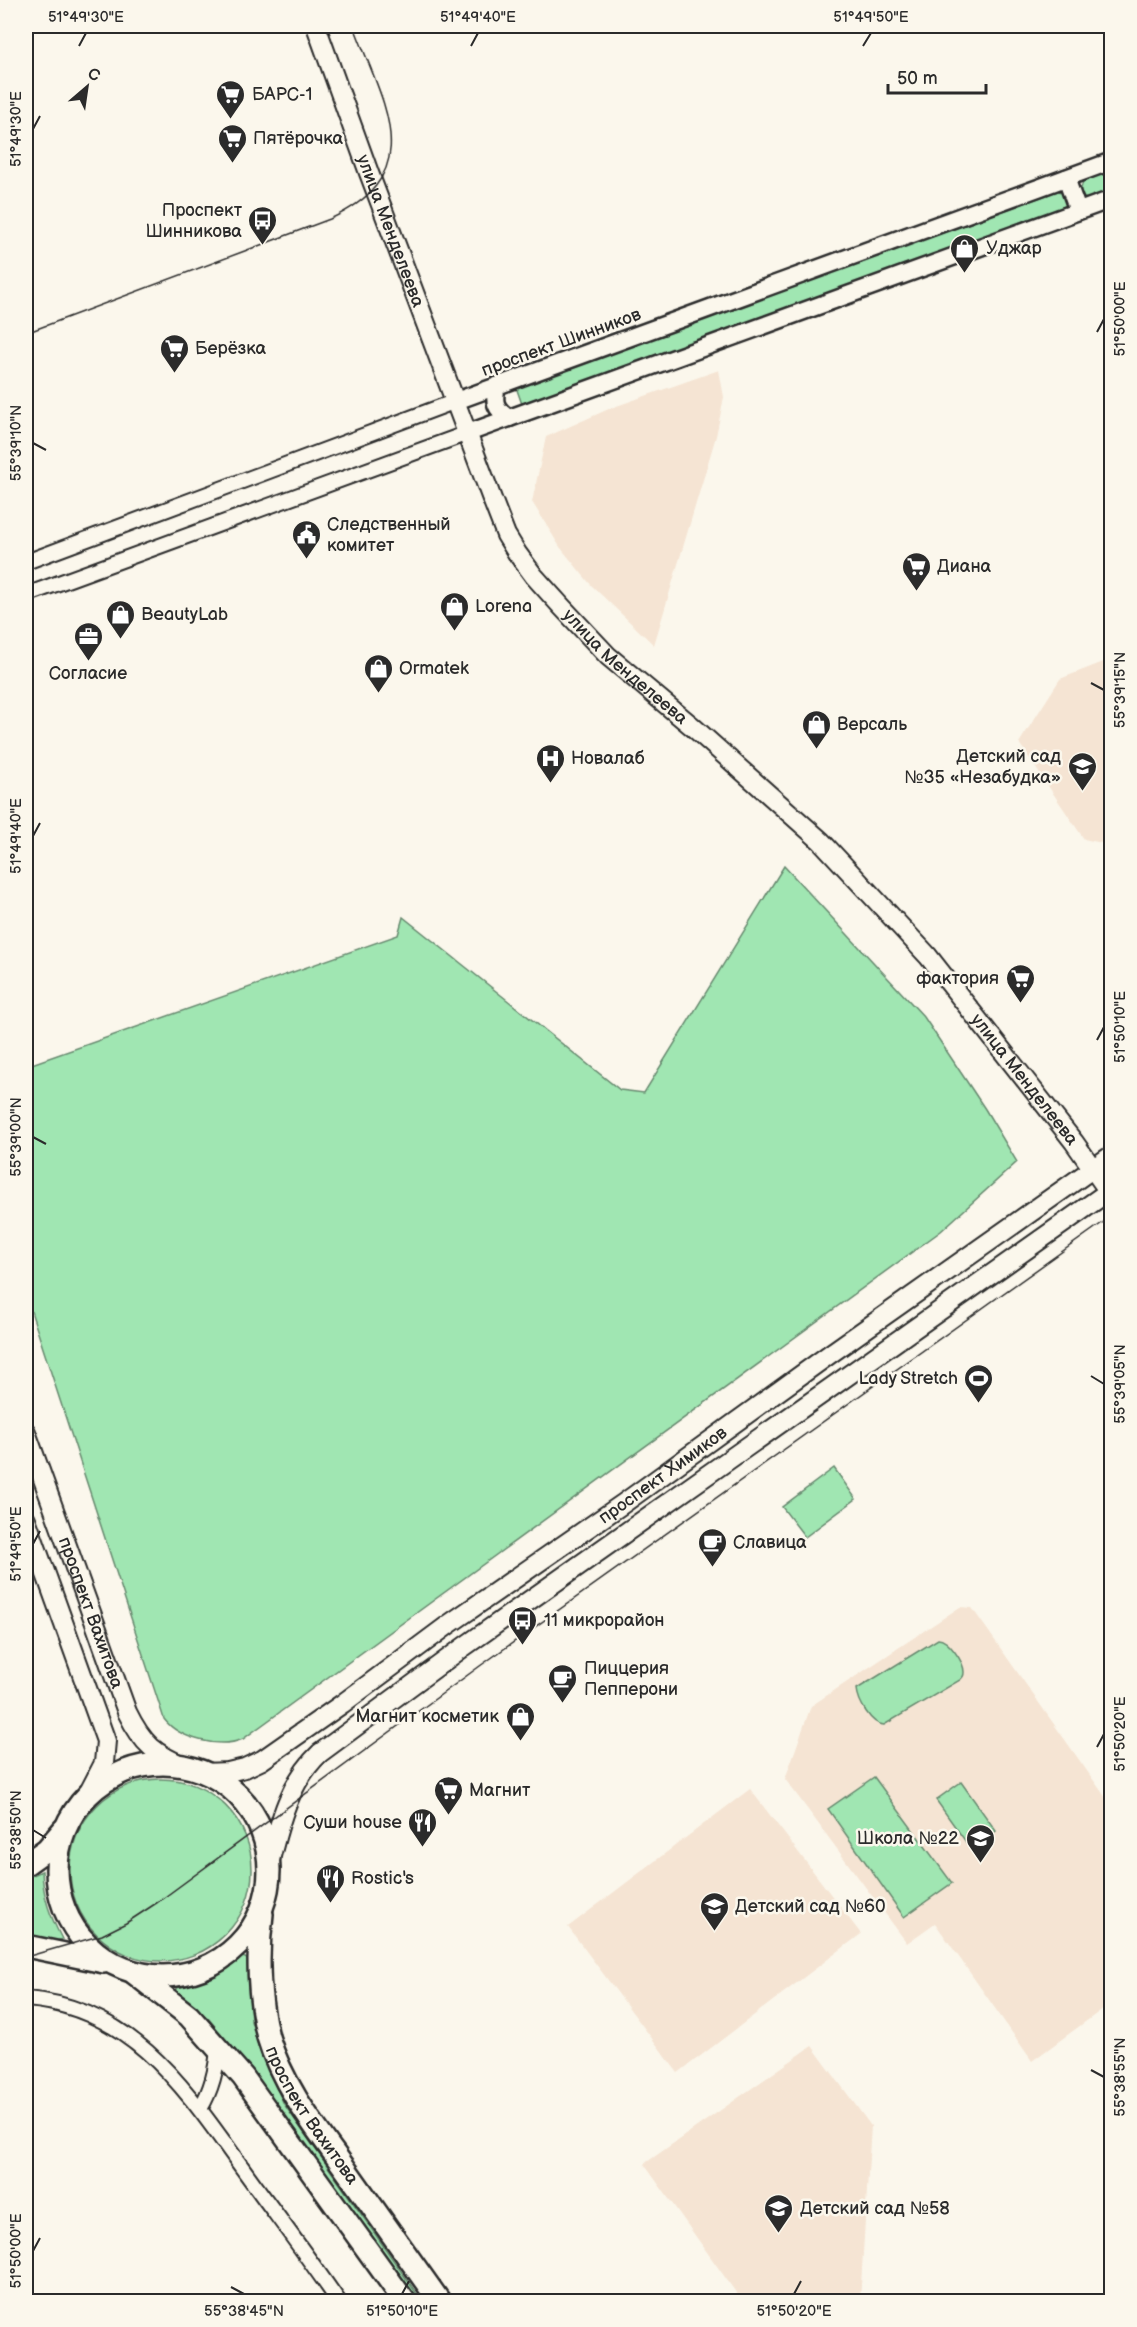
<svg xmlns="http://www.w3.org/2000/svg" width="1137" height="2327" font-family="'Balsamiq Sans',sans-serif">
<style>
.built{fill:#f5e4d3}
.green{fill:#a0e6b2;stroke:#66886e;stroke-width:1.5}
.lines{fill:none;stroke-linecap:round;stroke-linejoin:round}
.minor-casing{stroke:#2b2b2b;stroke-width:18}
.tertiary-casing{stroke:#2b2b2b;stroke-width:21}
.secondary-casing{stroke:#2b2b2b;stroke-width:22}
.primary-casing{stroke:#2b2b2b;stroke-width:26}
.minor{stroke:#fbf7ec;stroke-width:14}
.tertiary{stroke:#fbf7ec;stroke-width:16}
.secondary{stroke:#fbf7ec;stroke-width:18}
.primary{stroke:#fbf7ec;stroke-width:21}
.tram{stroke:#2b2b2b;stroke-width:1.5}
.ticks{fill:none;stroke:#2b2b2b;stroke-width:2}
.labels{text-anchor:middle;stroke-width:5;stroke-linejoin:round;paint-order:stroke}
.poi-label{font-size:18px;fill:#2b2b2b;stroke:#fbf7ec;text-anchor:start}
.street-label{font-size:18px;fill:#2b2b2b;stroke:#fbf7ec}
.neatline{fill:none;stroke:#2b2b2b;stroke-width:2}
.ticks-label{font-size:15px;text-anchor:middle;fill:#2b2b2b}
</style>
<rect width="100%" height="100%" fill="#fbf7ec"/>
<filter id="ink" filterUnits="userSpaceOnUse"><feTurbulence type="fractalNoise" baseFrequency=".0167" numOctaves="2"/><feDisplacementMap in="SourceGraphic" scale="12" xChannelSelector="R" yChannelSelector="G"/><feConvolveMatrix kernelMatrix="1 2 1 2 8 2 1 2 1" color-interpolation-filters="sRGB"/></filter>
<g filter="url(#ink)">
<g class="built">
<polygon points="719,370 724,397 716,436 654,645 591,585 560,547 532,502 546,437 611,408"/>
<polygon points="1111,659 1112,659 1111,845 1084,839 1019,743 1060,679"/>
<polygon points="960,1607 972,1608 1111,1805 1111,2003 1032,2061 935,1923 907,1943 785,1779 811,1706"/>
<polygon points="750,1789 861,1934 678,2073 568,1927"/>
<polygon points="812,2046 871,2126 860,2301 742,2301 644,2164"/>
</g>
<g class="green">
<path d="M1111,170V194C1099,198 1086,206 1080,192L1083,181Z"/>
<polygon points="1058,191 1064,193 1068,203 1067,207 523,407 516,387"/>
<path d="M784,866L924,1017L985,1109L1017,1162L941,1231L243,1739C220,1749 179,1739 164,1719L26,1296V1066L398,935L403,917L620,1090L644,1093Z"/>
<polygon points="834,1468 856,1499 805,1537 782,1507"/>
<path d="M938,1639C948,1639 964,1662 964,1672C964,1676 963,1677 960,1680L884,1725C871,1725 858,1701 857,1689Z"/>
<polygon points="874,1777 952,1883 904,1917 828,1809"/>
<circle cx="161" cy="1870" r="91"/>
<polygon points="961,1782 996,1831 971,1849 936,1800"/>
<path d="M42,1871C43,1897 50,1916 62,1939L57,1941L26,1935V1878Z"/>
<polygon points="243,1957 247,1959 251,2021 260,2052 284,2104 422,2301 412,2301 242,2059 208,2018 177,1994 177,1988 213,1977"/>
</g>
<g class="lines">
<defs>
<g id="minor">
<polyline points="26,562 456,401"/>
<polyline points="26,595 468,433"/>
<path d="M26,1999C135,2007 188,2093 246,2173C277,2216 309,2258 339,2302"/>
<path d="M200,2109C212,2089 217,2070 218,2046"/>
</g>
<g id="tertiary">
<polyline points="1066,178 1078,211"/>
<path d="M497,386C493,402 495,409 509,418"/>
<polyline points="456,401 1112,161"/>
<polyline points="468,433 1112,199"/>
</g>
<g id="secondary">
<path id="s1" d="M316,26L369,173L492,499L506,535L517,553L534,576L562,607L608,656L693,727L821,841L928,956L1074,1142L1112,1196"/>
<path id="s2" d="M26,1432L127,1712C143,1745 155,1754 188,1768"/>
<polyline points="26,1519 106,1741 104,1763 89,1792"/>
<path id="s3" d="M204,1773L228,1772L245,1768L262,1760L342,1704L448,1625L624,1503L830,1354L1112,1155"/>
<path d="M269,1864C279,1824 289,1782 320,1753L465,1646L1112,1189"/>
</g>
<g id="primary">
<circle cx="163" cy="1870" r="106"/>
<polyline points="26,1864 47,1849 64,1829"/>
<path id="s4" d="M262,1914C257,1953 258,1998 268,2037C282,2085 315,2127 344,2167C376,2212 408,2257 440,2302"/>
<polyline points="26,1946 104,1962"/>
<polyline points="134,1973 189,2016 243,2077 405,2302"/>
</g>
</defs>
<use href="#minor" class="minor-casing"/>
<use href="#tertiary" class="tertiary-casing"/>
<use href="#secondary" class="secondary-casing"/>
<use href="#primary" class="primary-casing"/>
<use href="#minor" class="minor"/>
<use href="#tertiary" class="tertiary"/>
<use href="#secondary" class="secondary"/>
<use href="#primary" class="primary"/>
<g class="tram">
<path d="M26,333L330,219C430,173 382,102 354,26"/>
<polyline points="26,1957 102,1935 126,1923 158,1902 480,1666 1112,1216"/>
</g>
</g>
</g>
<path class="ticks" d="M79,46L86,33M471,46L478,33M863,46L871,33M33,129L40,116M1097,332L1104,319M33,443L46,450M1091,683L1104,690M33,836L40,823M1097,1040L1104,1027M33,1137L46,1144M1091,1376L1104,1384M33,1544L40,1531M1097,1747L1104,1734M33,1830L46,1838M1091,2070L1104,2077M33,2251L40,2238M231,2287L244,2294M402,2294L409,2281M794,2294L801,2281"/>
<defs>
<symbol id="supermarket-pin" viewBox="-11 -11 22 30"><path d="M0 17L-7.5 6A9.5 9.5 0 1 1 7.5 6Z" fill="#2b2b2b" stroke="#fbf7ec"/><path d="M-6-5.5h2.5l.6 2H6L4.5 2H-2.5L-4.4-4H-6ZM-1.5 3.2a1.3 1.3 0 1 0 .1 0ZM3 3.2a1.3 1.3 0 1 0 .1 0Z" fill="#fff"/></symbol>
<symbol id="bus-pin" viewBox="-11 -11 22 30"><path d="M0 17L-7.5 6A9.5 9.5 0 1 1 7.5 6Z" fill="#2b2b2b" stroke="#fbf7ec"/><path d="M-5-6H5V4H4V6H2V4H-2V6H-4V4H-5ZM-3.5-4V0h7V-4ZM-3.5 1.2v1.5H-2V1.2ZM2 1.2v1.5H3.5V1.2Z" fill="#fff"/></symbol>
<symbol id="shop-pin" viewBox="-11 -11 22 30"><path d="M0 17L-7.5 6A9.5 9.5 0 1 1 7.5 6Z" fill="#2b2b2b" stroke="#fbf7ec"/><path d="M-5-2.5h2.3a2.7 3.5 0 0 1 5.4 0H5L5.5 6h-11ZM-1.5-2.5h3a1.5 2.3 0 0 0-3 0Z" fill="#fff"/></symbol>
<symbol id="civic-pin" viewBox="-11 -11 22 30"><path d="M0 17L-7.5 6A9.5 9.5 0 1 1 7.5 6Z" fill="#2b2b2b" stroke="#fbf7ec"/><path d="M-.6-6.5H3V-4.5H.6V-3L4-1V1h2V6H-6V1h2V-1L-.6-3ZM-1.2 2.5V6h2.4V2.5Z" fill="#fff"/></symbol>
<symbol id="office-pin" viewBox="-11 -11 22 30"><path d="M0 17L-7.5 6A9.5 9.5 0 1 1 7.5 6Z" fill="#2b2b2b" stroke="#fbf7ec"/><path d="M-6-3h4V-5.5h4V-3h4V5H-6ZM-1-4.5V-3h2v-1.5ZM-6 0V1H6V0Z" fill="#fff"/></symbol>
<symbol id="hospital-pin" viewBox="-11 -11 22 30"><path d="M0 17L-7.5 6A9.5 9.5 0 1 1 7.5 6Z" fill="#2b2b2b" stroke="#fbf7ec"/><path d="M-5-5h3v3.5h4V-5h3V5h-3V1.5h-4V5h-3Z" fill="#fff"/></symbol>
<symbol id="school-pin" viewBox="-11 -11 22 30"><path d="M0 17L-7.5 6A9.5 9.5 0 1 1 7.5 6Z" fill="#2b2b2b" stroke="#fbf7ec"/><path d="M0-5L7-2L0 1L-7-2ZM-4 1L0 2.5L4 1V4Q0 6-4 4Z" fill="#fff"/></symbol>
<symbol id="stadium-pin" viewBox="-11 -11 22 30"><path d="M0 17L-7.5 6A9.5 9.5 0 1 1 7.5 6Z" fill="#2b2b2b" stroke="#fbf7ec"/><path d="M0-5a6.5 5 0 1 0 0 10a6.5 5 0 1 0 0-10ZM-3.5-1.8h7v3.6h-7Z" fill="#fff"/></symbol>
<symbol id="cafe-pin" viewBox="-11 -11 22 30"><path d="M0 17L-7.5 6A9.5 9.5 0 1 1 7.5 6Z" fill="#2b2b2b" stroke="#fbf7ec"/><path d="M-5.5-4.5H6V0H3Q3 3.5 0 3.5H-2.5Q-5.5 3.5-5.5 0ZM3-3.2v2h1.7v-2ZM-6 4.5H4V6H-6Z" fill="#fff"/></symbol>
<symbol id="restaurant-pin" viewBox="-11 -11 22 30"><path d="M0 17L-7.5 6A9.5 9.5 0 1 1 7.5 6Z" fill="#2b2b2b" stroke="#fbf7ec"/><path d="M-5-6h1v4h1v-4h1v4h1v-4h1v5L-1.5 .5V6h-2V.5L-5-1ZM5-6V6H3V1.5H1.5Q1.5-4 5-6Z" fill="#fff"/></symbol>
</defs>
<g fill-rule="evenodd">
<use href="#supermarket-pin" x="214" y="78" width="33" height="45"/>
<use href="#supermarket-pin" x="216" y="122" width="33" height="45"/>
<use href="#bus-pin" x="246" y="204" width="33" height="45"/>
<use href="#shop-pin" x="948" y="232" width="33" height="45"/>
<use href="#supermarket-pin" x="158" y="332" width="33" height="45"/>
<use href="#civic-pin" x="290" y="518" width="33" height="45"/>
<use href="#supermarket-pin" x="900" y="550" width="33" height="45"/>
<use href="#shop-pin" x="438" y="590" width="33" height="45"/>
<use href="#shop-pin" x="104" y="598" width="33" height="45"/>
<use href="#office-pin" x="72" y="620" width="33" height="45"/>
<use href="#shop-pin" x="362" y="652" width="33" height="45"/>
<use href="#shop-pin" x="800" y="708" width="33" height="45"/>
<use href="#hospital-pin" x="534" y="742" width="33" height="45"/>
<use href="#school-pin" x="1066" y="750" width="33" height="45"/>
<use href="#supermarket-pin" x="1004" y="962" width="33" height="45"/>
<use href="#stadium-pin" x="962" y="1362" width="33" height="45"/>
<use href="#cafe-pin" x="696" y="1526" width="33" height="45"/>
<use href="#bus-pin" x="506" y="1604" width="33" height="45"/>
<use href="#cafe-pin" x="546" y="1662" width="33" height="45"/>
<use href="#shop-pin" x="504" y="1700" width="33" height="45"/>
<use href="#supermarket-pin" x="432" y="1774" width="33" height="45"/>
<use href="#restaurant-pin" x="406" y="1806" width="33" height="45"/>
<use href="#school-pin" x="964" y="1822" width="33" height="45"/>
<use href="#restaurant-pin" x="314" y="1862" width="33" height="45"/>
<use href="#school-pin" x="698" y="1890" width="33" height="45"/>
<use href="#school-pin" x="762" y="2192" width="33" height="45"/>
</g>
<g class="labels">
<g class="poi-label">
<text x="252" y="100">БАРС-1</text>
<text x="253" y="144">Пятёрочка</text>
<text x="242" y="216" text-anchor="end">Проспект<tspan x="242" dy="21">Шинникова</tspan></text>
<text x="986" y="254">Уджар</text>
<text x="195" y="354">Берёзка</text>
<text x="327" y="530">Следственный<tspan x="327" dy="21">комитет</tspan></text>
<text x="937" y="572">Диана</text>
<text x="475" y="612">Lorena</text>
<text x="141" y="620">BeautyLab</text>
<text x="399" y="674">Ormatek</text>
<text x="88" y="679" text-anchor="middle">Согласие</text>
<text x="837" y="730">Версаль</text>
<text x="1061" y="762" text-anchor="end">Детский сад<tspan x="1061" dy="21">№35 «Незабудка»</tspan></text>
<text x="571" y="764">Новалаб</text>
<text x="999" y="984" text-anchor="end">фактория</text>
<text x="958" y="1384" text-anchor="end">Lady Stretch</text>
<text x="733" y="1548">Славица</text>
<text x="544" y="1626">11 микрорайон</text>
<text x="584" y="1674">Пиццерия<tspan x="584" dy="21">Пепперони</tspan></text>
<text x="499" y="1722" text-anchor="end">Магнит косметик</text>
<text x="469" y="1796">Магнит</text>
<text x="402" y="1828" text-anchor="end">Суши house</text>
<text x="959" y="1844" text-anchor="end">Школа №22</text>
<text x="351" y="1884">Rostic's</text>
<text x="735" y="1912">Детский сад №60</text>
<text x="800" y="2214">Детский сад №58</text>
</g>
<g class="street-label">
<text dy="6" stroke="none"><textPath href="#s1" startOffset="218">улица Менделеева</textPath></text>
<text transform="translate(561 342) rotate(-20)" y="6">проспект Шинников</text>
<text dy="6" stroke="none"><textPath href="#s1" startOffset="722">улица Менделеева</textPath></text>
<text dy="6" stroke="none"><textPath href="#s1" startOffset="1298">улица Менделеева</textPath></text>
<text dy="6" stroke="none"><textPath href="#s3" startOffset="552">проспект Химиков</textPath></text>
<text dy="6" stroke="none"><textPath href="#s2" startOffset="192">проспект Вахитова</textPath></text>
<text dy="6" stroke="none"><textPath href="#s4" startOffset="214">проспект Вахитова</textPath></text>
</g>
</g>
<rect width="1137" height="2327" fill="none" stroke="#fbf7ec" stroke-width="66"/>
<g transform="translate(87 87) rotate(29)" stroke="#fbf7ec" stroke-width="4.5" paint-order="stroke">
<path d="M0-4.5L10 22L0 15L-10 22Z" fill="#2b2b2b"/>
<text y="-9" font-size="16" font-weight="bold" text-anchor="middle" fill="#2b2b2b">С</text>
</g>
<path d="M888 84v9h98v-9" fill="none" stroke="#2b2b2b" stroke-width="3"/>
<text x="897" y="84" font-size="18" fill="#2b2b2b" stroke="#fbf7ec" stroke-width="4.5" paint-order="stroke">50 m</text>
<rect x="33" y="33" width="1071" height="2261" class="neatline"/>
<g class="ticks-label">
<text x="86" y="22">51°49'30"E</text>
<text x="478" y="22">51°49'40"E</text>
<text x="871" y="22">51°49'50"E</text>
<text transform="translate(16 129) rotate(-90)" y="5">51°49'30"E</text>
<text transform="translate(1120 319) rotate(-90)" y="5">51°50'00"E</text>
<text transform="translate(16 443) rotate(-90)" y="5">55°39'10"N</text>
<text transform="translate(1120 690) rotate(-90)" y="5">55°39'15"N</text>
<text transform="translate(16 836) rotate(-90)" y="5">51°49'40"E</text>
<text transform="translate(1120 1027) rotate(-90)" y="5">51°50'10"E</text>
<text transform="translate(16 1137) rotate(-90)" y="5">55°39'00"N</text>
<text transform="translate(1120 1384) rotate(-90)" y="5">55°39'05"N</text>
<text transform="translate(16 1544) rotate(-90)" y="5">51°49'50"E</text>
<text transform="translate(1120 1734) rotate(-90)" y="5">51°50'20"E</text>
<text transform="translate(16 1830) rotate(-90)" y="5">55°38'50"N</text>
<text transform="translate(1120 2077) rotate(-90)" y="5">55°38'55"N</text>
<text transform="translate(16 2251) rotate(-90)" y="5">51°50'00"E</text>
<text x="244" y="2316">55°38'45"N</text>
<text x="402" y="2316">51°50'10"E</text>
<text x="794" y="2316">51°50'20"E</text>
</g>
</svg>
